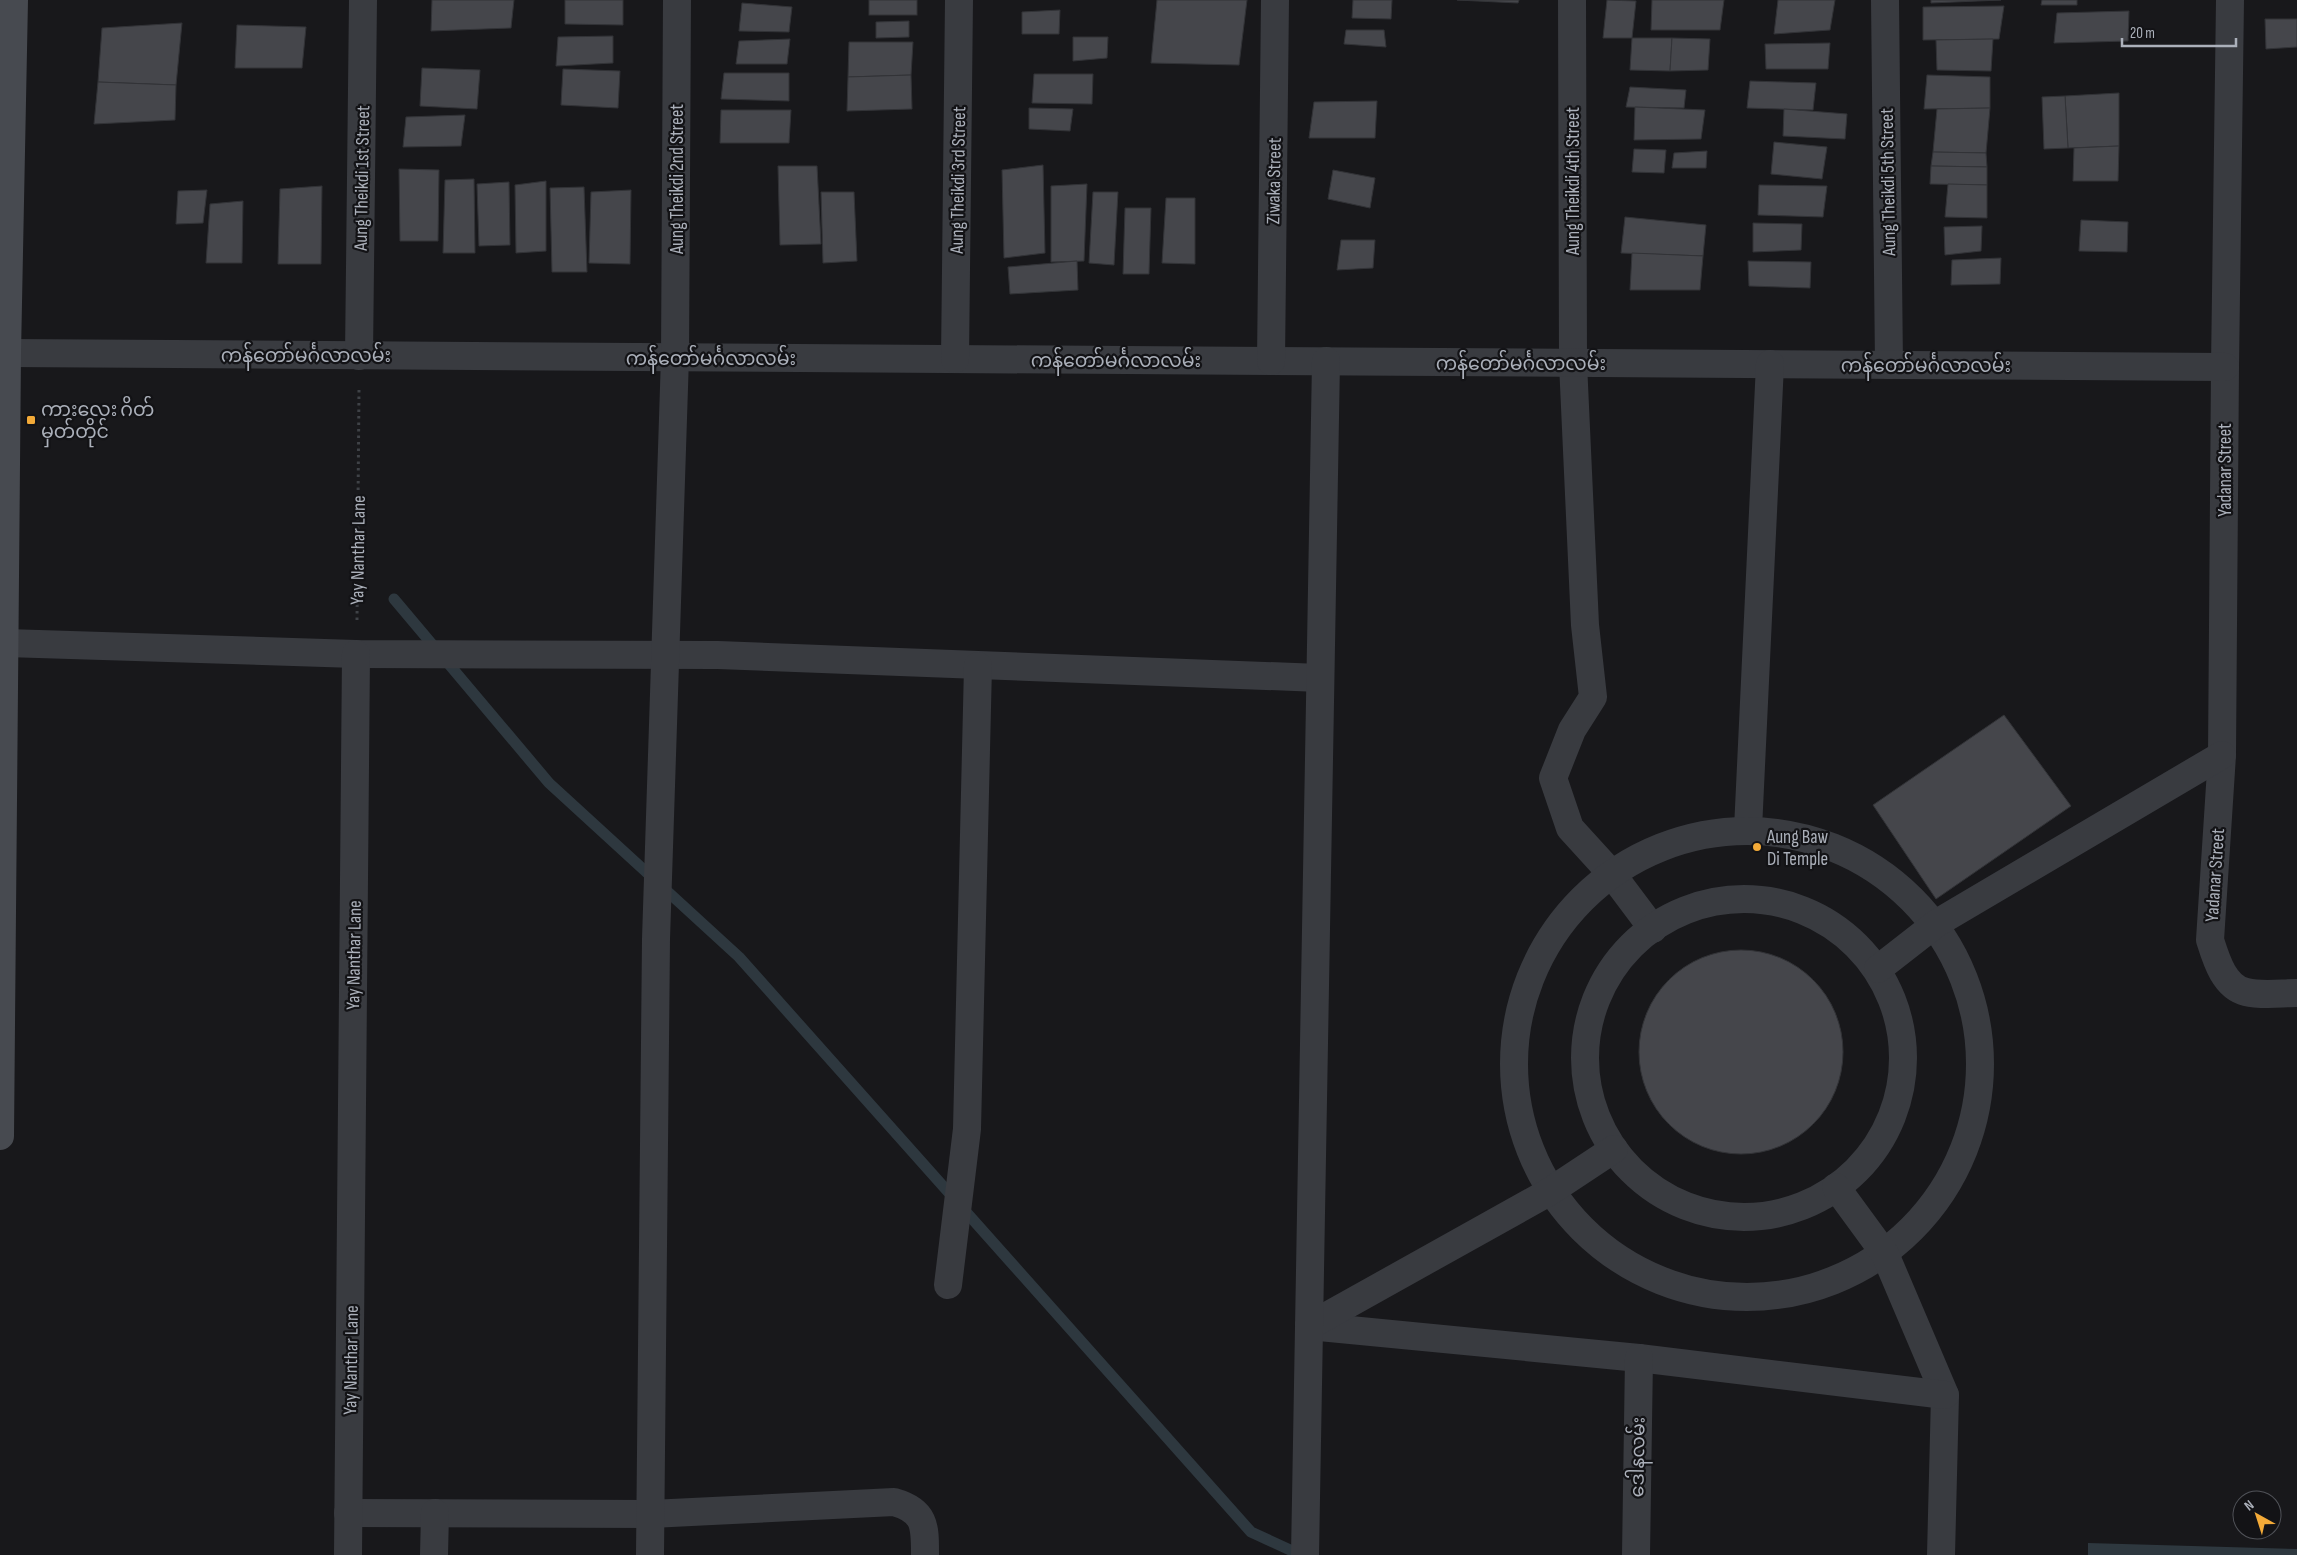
<svg xmlns="http://www.w3.org/2000/svg" width="2297" height="1555" font-family="'Sofia Sans Condensed','Noto Sans Myanmar',sans-serif">
<style>
.water{fill:#2e383f}
.lines{fill:none;stroke-linecap:round;stroke-linejoin:round}
.stream{stroke:#2e383f;stroke-width:11}
.building{fill:#45464b;stroke:#323337}
.path{stroke:#3f4247;stroke-width:3;stroke-dasharray:2.5 4;stroke-linecap:butt}
.street{stroke:#393b40;stroke-width:28}
.secondary{stroke:#474a50;stroke-width:28}
.poi-dot{fill:#f3aa38;stroke:#131316;stroke-width:2}
.labels{text-anchor:middle;stroke-width:4.5;stroke-linejoin:round;paint-order:stroke}
.street-label{font-size:19px;fill:#abb0ba;stroke:#131316}
.poi-label{font-size:19px;fill:#abb0ba;stroke:#131316;text-anchor:start}
</style>
<rect width="100%" height="100%" fill="#18181b"/>
<polygon class="water" points="2088,1543 2297,1549 2297,1555 2088,1555"/>
<g class="lines">
<polyline class="stream" points="394,599 549,783 739,957 1251,1532 1301,1555"/>
</g>
<g class="building">
<polygon points="432,0 514,0 511,28 431,31"/>
<polygon points="565,0 623,0 623,25 565,24"/>
<rect x="869" y="0" width="48" height="15"/>
<polygon points="1157,0 1247,0 1239,65 1151,63"/>
<polygon points="1353,0 1392,0 1391,19 1352,18"/>
<polygon points="1457,0 1519,0 1518,3"/>
<polygon points="1607,0 1636,1 1632,38 1603,38"/>
<polygon points="1652,0 1724,0 1720,30 1651,30"/>
<polygon points="1778,0 1835,0 1830,30 1774,34"/>
<polygon points="1931,0 2001,0 1931,3"/>
<polygon points="2042,0 2077,0 2077,5 2041,5"/>
<polygon points="742,3 792,7 789,32 739,31"/>
<polygon points="2004,6 1999,39 1923,40 1923,7"/>
<polygon points="1060,10 1059,34 1022,34 1022,12"/>
<polygon points="2129,11 2128,41 2054,43 2057,13"/>
<polygon points="2265,19 2297,19 2297,47 2266,49"/>
<polygon points="909,21 909,37 876,38 876,22"/>
<polygon points="182,23 176,85 98,82 102,28"/>
<polygon points="237,25 306,27 302,68 235,68"/>
<polygon points="1346,30 1384,30 1386,47 1344,44"/>
<polygon points="613,36 613,63 556,66 558,37"/>
<polygon points="1073,37 1108,37 1107,58 1073,61"/>
<polygon points="1632,38 1672,38 1670,71 1630,70"/>
<polygon points="1672,38 1710,39 1708,70 1670,71"/>
<polygon points="790,39 787,64 736,64 739,41"/>
<polygon points="1993,39 1991,71 1937,70 1936,40"/>
<polygon points="849,42 913,42 911,75 848,77"/>
<polygon points="1830,43 1828,69 1766,69 1765,44"/>
<polygon points="422,68 480,70 477,109 420,106"/>
<polygon points="563,69 620,71 618,108 561,105"/>
<polygon points="724,73 789,73 789,101 721,99"/>
<polygon points="1034,74 1093,74 1092,104 1032,103"/>
<polygon points="911,75 912,109 847,111 848,77"/>
<polygon points="1927,75 1990,77 1990,108 1924,109"/>
<polygon points="1750,81 1816,83 1813,110 1747,108"/>
<polygon points="98,82 176,85 175,120 94,124"/>
<polygon points="1630,87 1686,90 1684,108 1626,107"/>
<polygon points="2119,93 2119,146 2068,148 2065,96"/>
<polygon points="2065,96 2068,148 2044,149 2042,97"/>
<polygon points="1377,101 1375,138 1309,138 1314,102"/>
<polygon points="1635,107 1705,110 1701,139 1634,140"/>
<polygon points="1029,108 1073,109 1070,131 1029,129"/>
<polygon points="1990,108 1986,153 1933,152 1937,109"/>
<polygon points="1784,109 1847,114 1845,139 1783,136"/>
<polygon points="721,110 791,110 789,143 720,143"/>
<polygon points="465,115 461,146 403,147 406,117"/>
<polygon points="1774,142 1827,147 1822,179 1771,174"/>
<polygon points="2119,146 2118,181 2073,181 2074,148"/>
<polygon points="1634,149 1666,150 1664,173 1632,172"/>
<polygon points="1707,151 1706,168 1672,168 1674,153"/>
<polygon points="1933,152 1986,153 1987,167 1931,166"/>
<polygon points="1043,165 1045,253 1004,258 1002,170"/>
<polygon points="778,166 817,166 821,244 780,245"/>
<polygon points="1931,166 1987,167 1987,185 1930,184"/>
<polygon points="399,169 439,170 438,241 400,241"/>
<polygon points="1333,170 1375,178 1370,208 1328,199"/>
<polygon points="474,179 475,253 443,253 445,180"/>
<polygon points="546,181 546,251 516,253 515,185"/>
<polygon points="509,182 510,245 479,246 477,184"/>
<polygon points="1087,184 1084,261 1051,262 1051,186"/>
<polygon points="1948,184 1987,185 1987,218 1945,217"/>
<polygon points="1759,185 1827,186 1823,217 1758,215"/>
<polygon points="322,186 321,264 278,264 280,189"/>
<polygon points="584,187 587,272 552,272 550,188"/>
<polygon points="207,190 203,223 176,224 178,191"/>
<polygon points="631,190 630,264 589,263 591,192"/>
<polygon points="821,192 854,192 857,261 823,263"/>
<polygon points="1093,192 1118,192 1114,265 1089,263"/>
<polygon points="1166,198 1195,198 1195,264 1162,263"/>
<polygon points="243,201 242,263 206,263 210,204"/>
<polygon points="1125,208 1151,208 1149,274 1123,274"/>
<polygon points="1625,217 1706,225 1703,256 1621,253"/>
<polygon points="2081,220 2128,222 2127,252 2079,251"/>
<polygon points="1753,223 1802,224 1801,250 1753,252"/>
<polygon points="1982,226 1981,251 1945,255 1944,227"/>
<polygon points="1341,240 1375,240 1373,268 1337,270"/>
<polygon points="1632,253 1703,256 1700,290 1630,290"/>
<polygon points="2001,258 2000,284 1951,285 1952,260"/>
<polygon points="1077,261 1078,290 1010,294 1008,267"/>
<polygon points="1748,261 1811,262 1810,288 1749,286"/>
<polygon points="2004,715 2071,806 1936,899 1873,805"/>
<circle cx="1741" cy="1052" r="102"/>
</g>
<g class="lines">
<polyline class="path" points="357,620 359,389"/>
<g class="street">
<polyline points="1572,0 1573,363 1585,625 1593,697 1572,730 1553,778 1570,828 1611,873 1653,929"/>
<polyline points="1885,0 1889,365"/>
<path d="M2230,0L2225,367L2222,755L2210,940C2216,959 2224,987 2246,992C2262,996 2281,993 2297,993"/>
<polyline points="7,353 2225,367"/>
<polyline points="359,356 363,0"/>
<polyline points="955,359 959,0"/>
<polyline points="1271,361 1275,0"/>
<polyline points="6,643 356,654 718,655 1320,678"/>
<polyline points="1748,829 1770,364"/>
<circle cx="1747" cy="1064" r="233"/>
<circle cx="1744" cy="1058" r="159"/>
<polyline points="1878,969 1937,923 2222,755"/>
<polyline points="1836,1187 1885,1254 1945,1395 1941,1555"/>
<polyline points="948,1285 967,1129 978,666"/>
<polyline points="1309,1326 1639,1358 1945,1395"/>
<polyline points="1309,1326 1549,1192 1614,1149"/>
<path d="M348,1513L651,1514L894,1502C926,1511 925,1527 925,1555"/>
<polyline points="348,1555 356,654"/>
<polyline points="434,1555 435,1513"/>
<polyline points="650,1555 656,939 675,357 677,0"/>
<polyline points="1305,1555 1326,361"/>
<polyline points="1636,1555 1639,1358"/>
</g>
<polyline class="secondary" points="0,1136 7,353 14,0"/>
</g>
<g class="poi-dot">
<rect x="26" y="415" width="10" height="10" rx="2.5"/>
<circle cx="1757" cy="847" r="5"/>
</g>
<g class="labels">
<g class="street-label">
<text transform="translate(361 178) rotate(-89)" y="7">Aung Theikdi 1st Street</text>
<text transform="translate(676 179) rotate(-90)" y="7">Aung Theikdi 2nd Street</text>
<text transform="translate(957 180) rotate(-89)" y="7">Aung Theikdi 3rd Street</text>
<text transform="translate(1273 181) rotate(-89)" y="7">Ziwaka Street</text>
<text transform="translate(1572 181) rotate(-90)" y="7">Aung Theikdi 4th Street</text>
<text transform="translate(1887 182) rotate(-91)" y="7">Aung Theikdi 5th Street</text>
<text x="306" y="362">ကန်တော်မင်္ဂလာလမ်း</text>
<text x="711" y="365">ကန်တော်မင်္ဂလာလမ်း</text>
<text x="1116" y="367">ကန်တော်မင်္ဂလာလမ်း</text>
<text x="1521" y="370">ကန်တော်မင်္ဂလာလမ်း</text>
<text x="1926" y="372">ကန်တော်မင်္ဂလာလမ်း</text>
<text transform="translate(2224 470) rotate(-90)" y="7">Yadanar Street</text>
<text transform="translate(357 550) rotate(-89)" y="7">Yay Nanthar Lane</text>
<text transform="translate(2214 875) rotate(-86)" y="7">Yadanar Street</text>
<text transform="translate(353 955) rotate(-89)" y="7">Yay Nanthar Lane</text>
<text transform="translate(350 1360) rotate(-89)" y="7">Yay Nanthar Lane</text>
<text transform="translate(1637 1457) rotate(-89)" y="7">ဒေါနလမ်း</text>
</g>
<g class="poi-label">
<text x="41" y="416">ကားလေး ဂိတ်<tspan x="41" dy="22">မှတ်တိုင်</tspan></text>
<text x="1767" y="843">Aung Baw<tspan x="1767" dy="22">Di Temple</tspan></text>
</g>
</g>
<g transform="translate(2257 1515) rotate(321)"><circle r="24" fill="#131316" stroke="#505258"/>
<path d="M0-4L9 19L0 12L-9 19Z" fill="#f3aa38"/>
<text y="-8" font-size="14" font-weight="bold" text-anchor="middle" fill="#abb0ba">N</text>
</g>
<path d="M2122 38v8h114v-8" fill="none" stroke="#abb0ba" stroke-width="2.5"/>
<text x="2130" y="38" font-size="15" fill="#abb0ba" stroke="#131316" stroke-width="4" paint-order="stroke">20 m</text>
</svg>
